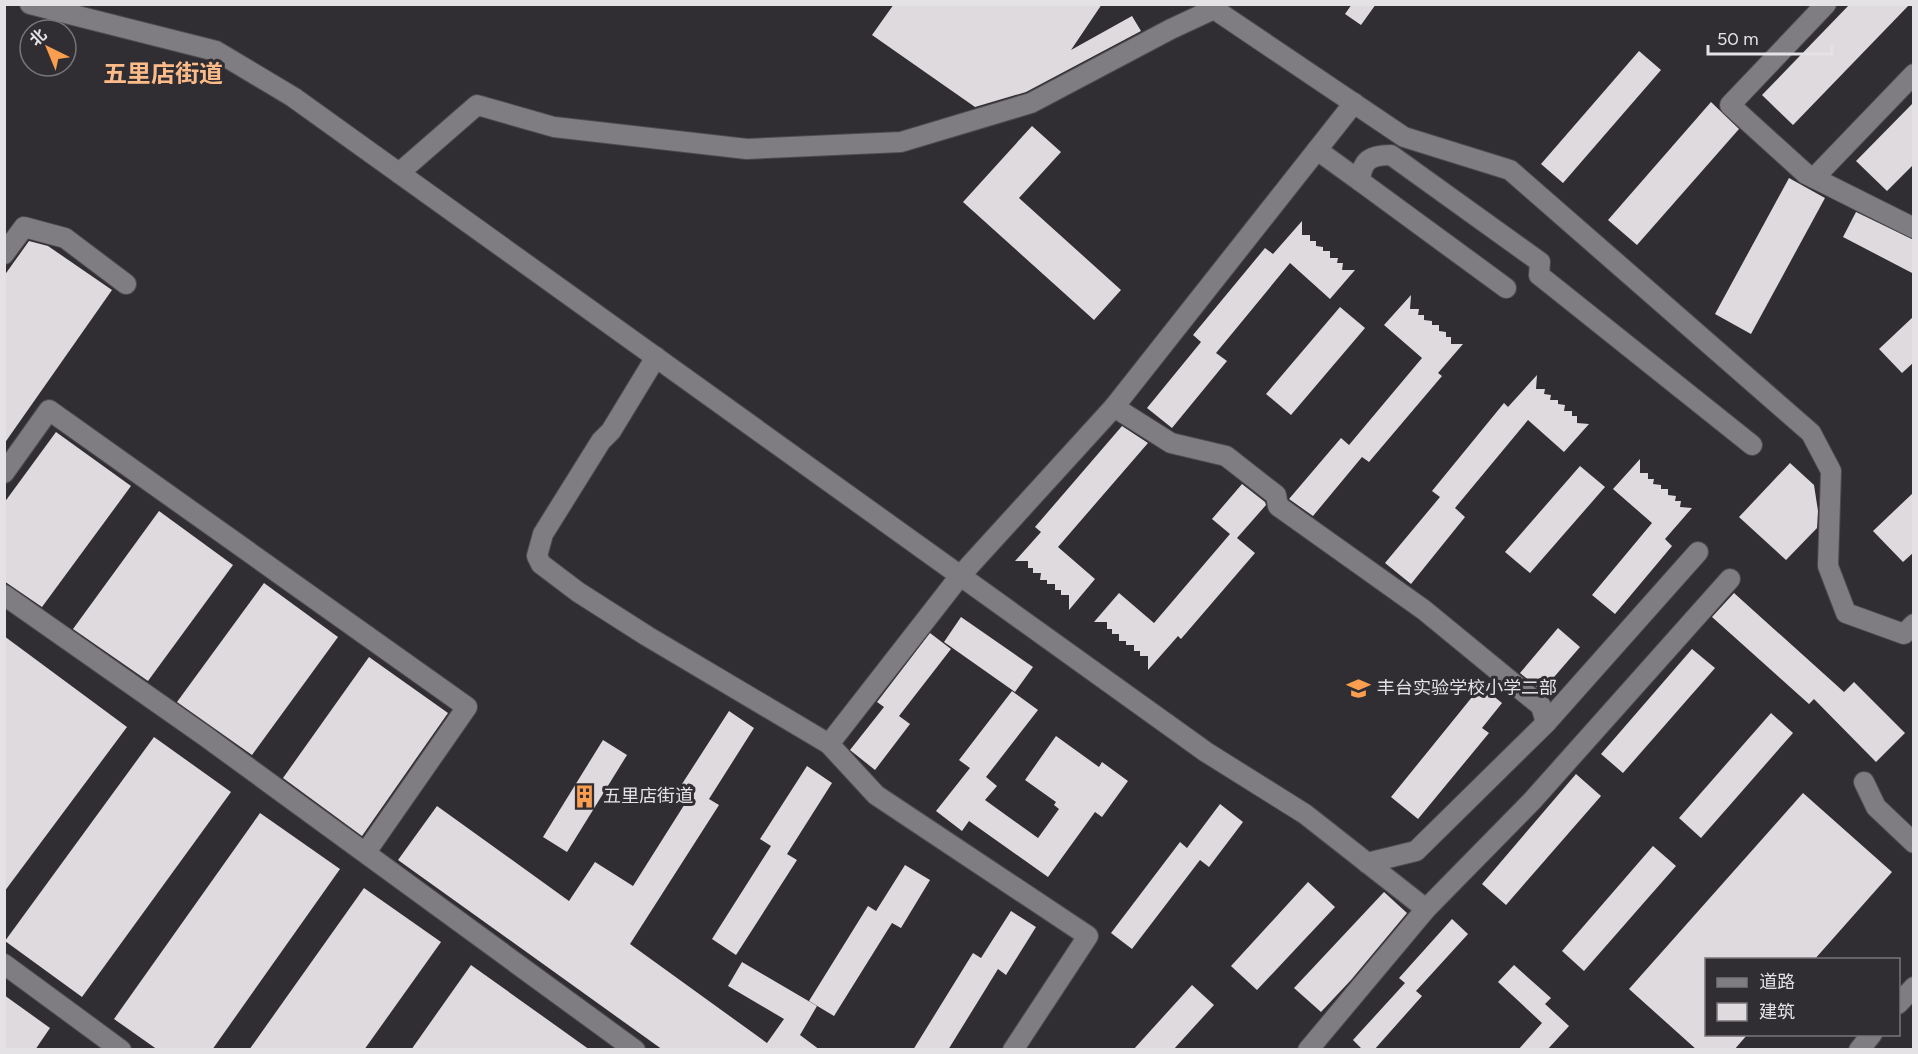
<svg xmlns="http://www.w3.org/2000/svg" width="1918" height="1054" font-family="Figtree,'Noto Sans SC',sans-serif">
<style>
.building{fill:#dfdade}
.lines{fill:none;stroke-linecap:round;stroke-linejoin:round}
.minor-casing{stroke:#4d4b4f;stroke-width:22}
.minor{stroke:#7f7c82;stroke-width:20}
.labels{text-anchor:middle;stroke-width:6;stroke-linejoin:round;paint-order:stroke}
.poi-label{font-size:18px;fill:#e4e2e5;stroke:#302e32;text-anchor:start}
.district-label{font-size:24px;font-weight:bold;fill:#fcbb89;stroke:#302e32}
</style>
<rect width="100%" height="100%" fill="#302e32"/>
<g class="building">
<polygon points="894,4 1102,4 1071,50 1132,16 1141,31 1026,92 975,107 872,35"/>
<polygon points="1352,4 1376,4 1361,25 1345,14"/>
<polygon points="1850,4 1910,4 1793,125 1762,95"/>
<polygon points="1639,51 1661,70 1563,183 1541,164"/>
<polygon points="1711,102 1739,129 1637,245 1608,220"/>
<polygon points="1914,102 1914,164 1887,191 1856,161"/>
<polygon points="1032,126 1061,152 1019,198 1121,290 1094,320 963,202"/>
<polygon points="1789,178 1825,198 1751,334 1715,314"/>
<polygon points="1856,212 1914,240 1914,274 1843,237"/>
<polygon points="1302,221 1302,235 1310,235 1310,241 1316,241 1316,246 1323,247 1323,251 1330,251 1330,258 1338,258 1337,263 1343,263 1342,270 1355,270 1330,299 1290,263 1216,353 1227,361 1172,428 1147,408 1201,342 1193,335 1265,248 1273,254"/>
<polygon points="29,241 48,246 112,290 4,444 4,276"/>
<polygon points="1411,295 1410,309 1419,309 1418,315 1424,315 1424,320 1432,321 1432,325 1439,325 1439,331 1446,332 1446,337 1451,337 1451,344 1463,344 1438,373 1442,376 1369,462 1362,457 1313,516 1289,499 1341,438 1349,445 1422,358 1384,325"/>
<polygon points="1340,307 1365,328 1291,415 1266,394"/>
<polygon points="1914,316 1914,362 1902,373 1879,349"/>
<polygon points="1537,375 1536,389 1545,389 1544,394 1551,395 1550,400 1558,400 1558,404 1565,405 1564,411 1572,411 1572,416 1577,416 1577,423 1589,424 1564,452 1528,420 1455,508 1465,517 1411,584 1385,563 1440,497 1432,491 1504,403 1508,407"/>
<polygon points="1122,426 1148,443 1058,547 1095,579 1069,610 1069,595 1061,595 1061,590 1055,590 1055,584 1047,584 1047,580 1040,580 1041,573 1033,573 1033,568 1028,568 1028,561 1015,561 1041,532 1035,527"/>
<polygon points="56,432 131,486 42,607 4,581 4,503"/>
<polygon points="1640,459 1640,473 1648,473 1648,479 1654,479 1653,484 1661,485 1661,489 1668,489 1668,495 1676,496 1675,501 1681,501 1680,507 1692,508 1665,539 1672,546 1615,614 1592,595 1652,523 1613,489"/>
<polygon points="1790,463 1814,485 1818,511 1817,528 1786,560 1739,517"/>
<polygon points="1580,466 1605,487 1530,573 1505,552"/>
<polygon points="1242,484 1265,502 1266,505 1237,538 1255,553 1181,639 1178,636 1148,670 1148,656 1140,656 1140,651 1134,651 1134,645 1126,645 1126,641 1119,641 1119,634 1112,634 1112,629 1107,629 1107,622 1094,622 1119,593 1154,623 1230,534 1212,519"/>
<polygon points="1914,492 1914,552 1903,562 1873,531"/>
<polygon points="159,511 233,565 148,681 73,629"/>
<polygon points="264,583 338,637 252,755 177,702"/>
<polygon points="1734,593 1844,692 1854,682 1905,733 1876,762 1814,699 1809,704 1712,617"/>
<polygon points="961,617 1033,667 1015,692 944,642"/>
<polygon points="1558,628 1580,647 1542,691 1520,673"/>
<polygon points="930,633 951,649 899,716 910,724 875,770 850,750 884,707 877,702"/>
<polygon points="4,636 127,727 4,892"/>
<polygon points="1692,649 1715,668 1623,773 1601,754"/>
<polygon points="369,657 448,713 362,836 283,778"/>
<polygon points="1481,686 1502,703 1482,728 1489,733 1418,819 1391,797"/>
<polygon points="1012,691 1038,710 986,777 997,786 985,800 1038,838 1059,809 1054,805 1056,802 1025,780 1056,736 1099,767 1102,762 1128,781 1102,817 1095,812 1048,877 969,821 962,831 936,811 970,768 959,760"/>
<polygon points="729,711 754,728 709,799 719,805 630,944 767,1043 784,1019 728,986 742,962 817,1006 800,1035 820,1050 663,1050 398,860 437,806 569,901 595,862 633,886 693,791 682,784"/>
<polygon points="1771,713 1793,733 1701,838 1679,818"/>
<polygon points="154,737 231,792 82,997 5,941"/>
<polygon points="603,740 627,755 567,852 543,837"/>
<polygon points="807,766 832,783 787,854 797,860 736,955 712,939 771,846 760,839"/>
<polygon points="1576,774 1601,796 1506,905 1482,884"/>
<polygon points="1803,793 1892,872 1814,960 1707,960 1707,1035 1747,1035 1734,1050 1697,1050 1629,989"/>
<polygon points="1220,804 1243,822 1209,867 1200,860 1132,949 1111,933 1180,842 1187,848"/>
<polygon points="260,813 340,869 212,1050 158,1050 114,1019"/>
<polygon points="1653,846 1676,866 1584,971 1562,951"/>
<polygon points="905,865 930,880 901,928 892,923 834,1016 809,1001 868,906 876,911"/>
<polygon points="1308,882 1335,907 1257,990 1231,966"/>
<polygon points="364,888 441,942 364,1050 249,1050"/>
<polygon points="1384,892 1407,913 1351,980 1321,1012 1294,988"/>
<polygon points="1011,911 1036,927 1006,975 998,969 948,1050 913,1050 973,953 981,958"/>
<polygon points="1452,919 1468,934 1416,991 1422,996 1374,1050 1363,1050 1353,1040 1405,983 1399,978"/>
<polygon points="471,965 590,1050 411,1050"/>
<polygon points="1514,965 1551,998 1545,1004 1569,1026 1547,1050 1518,1050 1542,1023 1498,982"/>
<polygon points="1192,985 1214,1005 1173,1050 1133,1050"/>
<polygon points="4,995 50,1028 35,1050 4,1050"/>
</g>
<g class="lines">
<defs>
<g id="minor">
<polyline points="30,4 216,51 293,97 1206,752 1305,814 1426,909"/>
<polyline points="1826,4 1730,105 1806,174 1914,228"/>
<polyline points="1317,150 1360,181"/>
<polyline points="399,173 477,105 554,127 747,149 901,142 1031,103 1171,29 1214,9 1404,137 1510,170 1811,433 1831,471 1828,566 1846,613 1904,634 1914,624"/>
<polyline points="1814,178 1914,74"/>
<polyline points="4,254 24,227 65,238 126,284"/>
<path d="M1506,288L1360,181C1362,160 1370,155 1391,155L1540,262L1539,275L1752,445"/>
<polyline points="656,357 611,431 601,441 543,534 537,556 541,564 578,592 647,636 829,744 876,795 1088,936 1013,1050"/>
<polyline points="1114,407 1171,443 1226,456 1276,495 1278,506 1424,610 1541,706 1546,723 1416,851 1367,863"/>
<polyline points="4,473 49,410 467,707 366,852"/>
<polyline points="4,595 205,736 635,1050"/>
<polyline points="1546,723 1698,552"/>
<polyline points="829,744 960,576 1114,407 1354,103"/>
<polyline points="1864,782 1876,807 1914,843"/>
<polyline points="4,964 121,1050"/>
<polyline points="1898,1004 1914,987"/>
<polyline points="1308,1050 1426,909 1532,801 1730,579"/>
<polyline points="1859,1050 1872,1034"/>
</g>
</defs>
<use href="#minor" class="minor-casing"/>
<use href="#minor" class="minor"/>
</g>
<defs>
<symbol id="school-bare" viewBox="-9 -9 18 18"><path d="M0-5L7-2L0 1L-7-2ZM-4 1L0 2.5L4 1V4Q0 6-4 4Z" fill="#fb9e50" stroke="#302e32" stroke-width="2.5" paint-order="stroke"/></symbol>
<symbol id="building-bare" viewBox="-9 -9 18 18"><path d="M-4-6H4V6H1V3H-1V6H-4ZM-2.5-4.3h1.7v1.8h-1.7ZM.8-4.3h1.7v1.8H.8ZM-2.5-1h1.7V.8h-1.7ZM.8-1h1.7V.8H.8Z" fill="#fb9e50" stroke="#302e32" stroke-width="2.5" paint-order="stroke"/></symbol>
</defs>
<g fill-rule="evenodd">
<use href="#school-bare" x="1342" y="672" width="33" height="33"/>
<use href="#building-bare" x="568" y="780" width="33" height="33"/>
</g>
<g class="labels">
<g class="poi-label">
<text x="1377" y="694">丰台实验学校小学二部</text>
<text x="603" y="802">五里店街道</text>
</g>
<g class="district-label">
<text x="163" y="82">五里店街道</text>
</g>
</g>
<rect width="1918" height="1054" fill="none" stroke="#e4e2e5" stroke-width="12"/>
<rect x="1705" y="958" width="195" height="78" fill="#302e32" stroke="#78767a" stroke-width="1.5"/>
<rect x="1717" y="978" width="30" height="9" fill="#7f7c82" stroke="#78767a" stroke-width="1.5"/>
<text x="1759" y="988" font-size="18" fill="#e4e2e5">道路</text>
<rect x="1717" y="1003" width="30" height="18" fill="#dfdade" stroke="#78767a" stroke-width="1.5"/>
<text x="1759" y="1018" font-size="18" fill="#e4e2e5">建筑</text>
<g transform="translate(48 48) rotate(317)"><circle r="28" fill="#302e32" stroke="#78767a" stroke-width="1.5"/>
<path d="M0-4.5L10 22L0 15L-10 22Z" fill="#fb9e50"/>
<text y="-9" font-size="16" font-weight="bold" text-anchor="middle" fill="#e4e2e5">北</text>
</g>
<path d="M1708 45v9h124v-9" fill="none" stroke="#e4e2e5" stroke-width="3"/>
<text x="1717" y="45" font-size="18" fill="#e4e2e5" stroke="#302e32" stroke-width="4.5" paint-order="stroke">50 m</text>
</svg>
